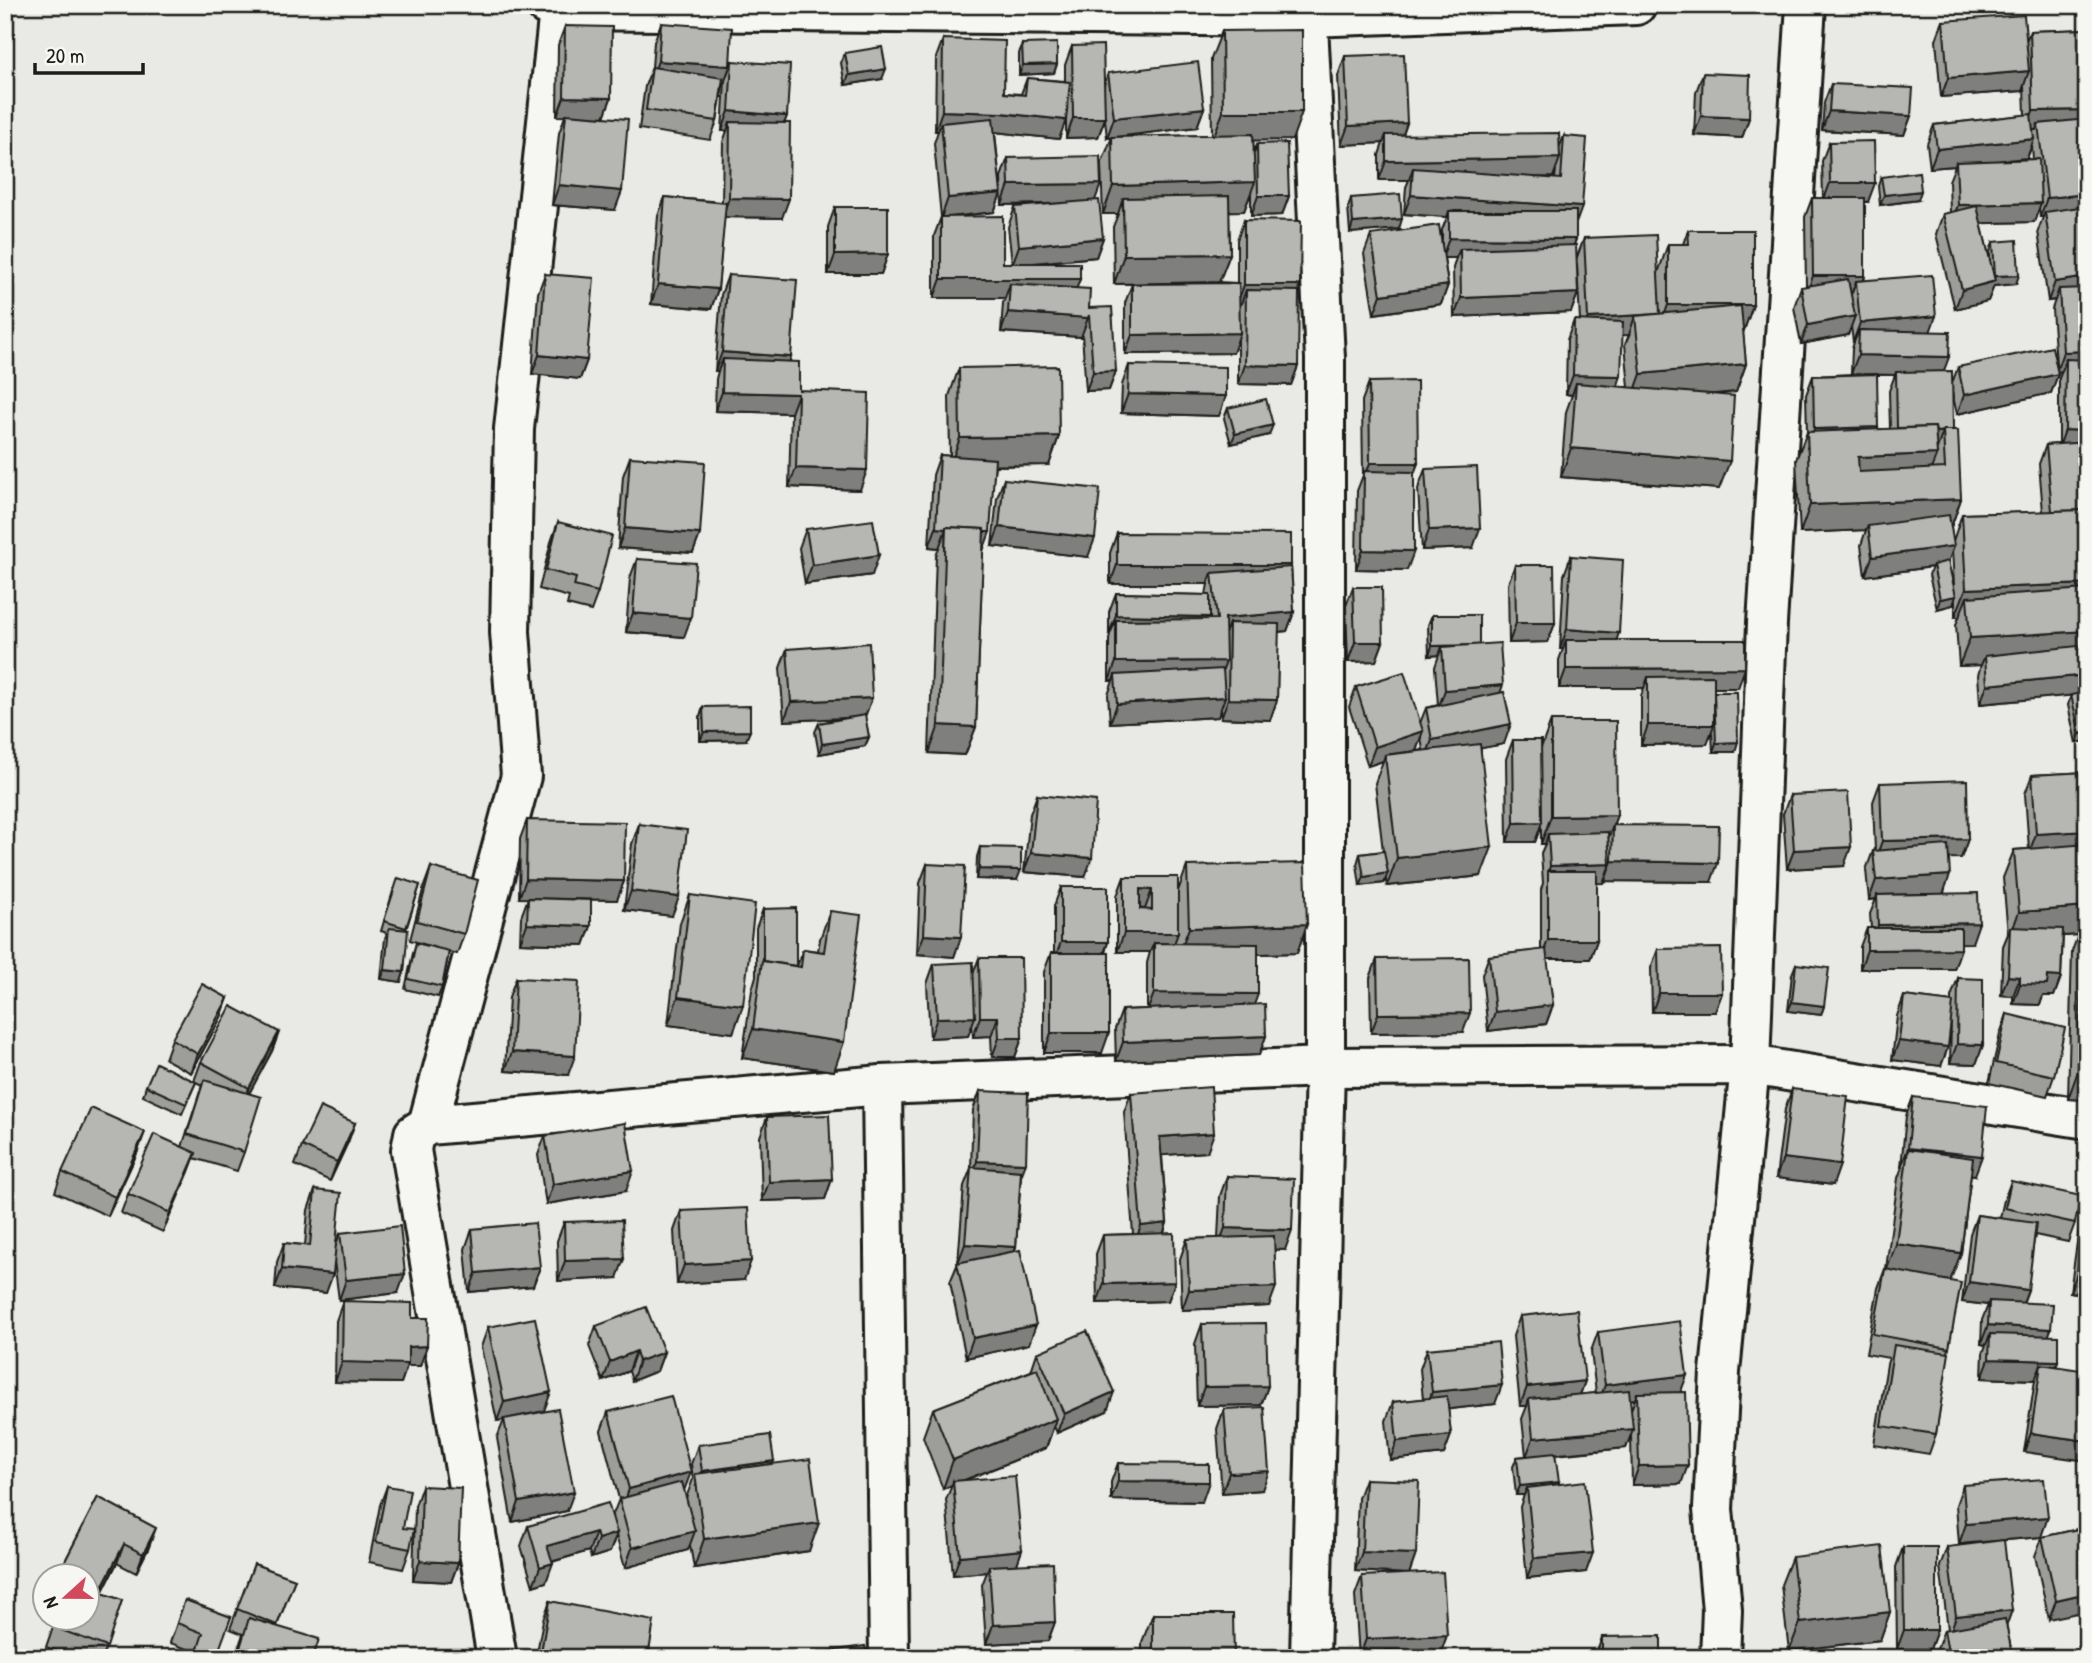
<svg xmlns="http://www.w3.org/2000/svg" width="2092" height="1663" font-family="'Patrick Hand',sans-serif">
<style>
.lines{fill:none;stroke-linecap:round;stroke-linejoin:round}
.minor-casing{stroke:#1c1c1c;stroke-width:44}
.minor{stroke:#f6f6f2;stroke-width:38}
.wall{fill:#9d9d9a;stroke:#1c1c1c;stroke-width:2;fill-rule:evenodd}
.shaded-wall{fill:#7f7f7d;stroke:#1c1c1c;stroke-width:2}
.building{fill:#b6b6b3;stroke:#1c1c1c;stroke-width:2;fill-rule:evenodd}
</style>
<rect width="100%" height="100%" fill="#e9e9e5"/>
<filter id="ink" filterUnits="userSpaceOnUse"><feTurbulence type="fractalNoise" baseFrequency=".0143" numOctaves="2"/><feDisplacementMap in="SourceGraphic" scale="14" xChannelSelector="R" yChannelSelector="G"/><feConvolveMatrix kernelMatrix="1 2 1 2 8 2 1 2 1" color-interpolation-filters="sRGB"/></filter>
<g filter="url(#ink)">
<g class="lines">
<defs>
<g id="minor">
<polyline points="1307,5 1325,358 1325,1067 1310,1658"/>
<polyline points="559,10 1308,17 1636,5"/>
<polyline points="882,1085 889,1658"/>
<polyline points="428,1125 521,776 510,632 514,429 559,10 546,5"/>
<polyline points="497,1658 411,1150 414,1134 428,1125 882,1085 1325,1067 1750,1065 2087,1119"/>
<polyline points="1720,1658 1722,1610 1713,1509 1720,1372 1750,1065 1767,623 1806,5"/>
</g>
</defs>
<use href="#minor" class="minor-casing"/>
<use href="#minor" class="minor"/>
</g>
<g class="wall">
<path d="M1943,21L2026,41L2030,31L2087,29V741L2076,743L2068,705L2071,695H2073L1980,704L1978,675L1981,665L1959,666L1956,625L1959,617H1955V600L1953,605L1937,609L1929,575L1932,567L1865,576L1861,545L1866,530L1800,533L1796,460L1807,432L1806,395L1813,376L1851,374L1852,349L1854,342H1853L1851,326L1848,335L1801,344L1794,307L1801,287H1806L1805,217L1812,198H1823L1822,161L1829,142L1868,202H1865V276L1864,281L1931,332L1944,371L1952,383L1958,367L2056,364L2052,309L2055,300L2048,301L2038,231L2043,217H2040L2039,207L2034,222L1981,223L1990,260V252L1993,242L2016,284L1994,286L1988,301L1955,309L1936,234L1943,214L1950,213L1949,181L1955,166L1930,168L1927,144L1934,125L2025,115L2024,85L2022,91L1941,97L1936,40ZM2032,146L2033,159L2003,160L2027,158ZM2062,371L2059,378V444L2046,445L2039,464L2043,512L1962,514L1953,541L1951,527L1961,499L1953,430L1952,392L1957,414L2051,393L2058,374L2057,372ZM1877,375H1895L1889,391L1890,429H1877ZM1952,549L1954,585L1948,562Z"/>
<polygon points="661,23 723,86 717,121 710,140 639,129 645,86 652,67 654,42"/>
<polygon points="565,26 611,98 604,117 615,210 552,205 559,133 565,116 557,116 558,45"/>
<polygon points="1222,31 1292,140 1253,140 1254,153 1257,144 1289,196 1282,215 1251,216 1251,193 1244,211 1229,211 1230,254 1219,282 1237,283 1237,240 1244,220 1298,291 1298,366 1291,385 1238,384 1238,338 1233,353 1125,354 1125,303 1132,284 1114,284 1113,227 1118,214 1103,214 1101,165 1112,137 1107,138 1105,119 1098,137 1066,138 1066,117 1059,139 995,132 1001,193 994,212 950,217 1003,263 1012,263 1008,227 1015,207 1056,204 1002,205 1001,177 1008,158 1095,200 1103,238 1096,257 1035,263 1080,279 1076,288 1089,308 1116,371 1109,390 1086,391 1082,334 1081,337 1001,332 1003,303 1005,298 934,298 934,236 941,217 934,143 938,131 935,131 936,58 943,39 1004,93 1021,94 1027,78 1065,81 1065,65 1072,46 1104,85 1108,73 1204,108 1197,127 1113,137 1212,135 1211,59"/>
<polygon points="1022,44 1057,64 1054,73 1019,75 1019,54"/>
<polygon points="845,53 882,79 845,85 841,63"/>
<path d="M1345,56L1407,123L1403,135L1559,148L1564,136L1576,225V239L1574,245L1577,257L1584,238L1658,273L1668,244H1683L1688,230L1753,305L1743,333L1746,364L1736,392L1716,394L1719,489L1561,477L1566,412L1572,395L1566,394L1567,340L1574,320L1580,321L1577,263L1578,293L1571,312L1454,317L1453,268L1456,258H1444L1448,285L1441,304L1374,314L1364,254L1371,235L1442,245V230L1447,217L1404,214L1406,187L1409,180H1379V155L1383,143L1341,145L1338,76ZM1556,170L1555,179L1543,178L1553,177ZM1622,335H1629L1625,344L1629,387H1618Z"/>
<polygon points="732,61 787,116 784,123 782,218 724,217 718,289 711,309 651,304 658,216 665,197 722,202 723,142 727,131 722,131 725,80"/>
<polygon points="1703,73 1749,118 1742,138 1694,135 1696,92"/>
<polygon points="1831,84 1911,116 1904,135 1822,130 1824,103"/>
<polygon points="1881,177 1918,200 1880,205 1878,186"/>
<polygon points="1351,198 1399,229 1350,233 1348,208"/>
<polygon points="835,207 888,254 881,274 828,274 828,227"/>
<polygon points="545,274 587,360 580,379 532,374 538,293"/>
<polygon points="728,275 791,357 790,362 799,390 860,490 789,487 791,413 715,411 716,379 718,371 715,371 721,295"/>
<polygon points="1129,365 1219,416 1121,413 1122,385"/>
<polygon points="959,368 1059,436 1049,465 995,466 983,551 976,727 965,755 929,753 936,556 939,548 929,547 933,475 940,455 950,456 949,396"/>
<polygon points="1369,382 1418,463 1414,472 1407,570 1356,569 1357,491 1363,475 1362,401"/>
<polygon points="1228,408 1269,435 1231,444 1224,418"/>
<polygon points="630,457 700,534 693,553 618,548 623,476"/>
<polygon points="1425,469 1473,548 1422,550 1418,489"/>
<polygon points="1004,479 1088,557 992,546 997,498"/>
<polygon points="558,522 598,592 591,611 567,605 569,597 539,589 551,542"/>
<polygon points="806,529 872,575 805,584 799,548"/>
<polygon points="1117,533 1291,565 1294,612 1287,631 1278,632 1277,700 1270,720 1221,718 1221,708 1218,717 1110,723 1108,695 1113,681 1109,681 1109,639 1110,634 1109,634 1109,612 1116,593 1206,595 1208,584 1110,584 1110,553"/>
<polygon points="1571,556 1616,640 1738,688 1714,688 1714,692 1735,752 1713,752 1712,732 1707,744 1641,745 1641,696 1644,688 1559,688 1559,660 1563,649 1560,649 1564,575"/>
<polygon points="637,559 684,637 626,632 630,578"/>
<polygon points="1515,565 1555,623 1548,642 1509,643 1508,584"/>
<polygon points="1353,587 1383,642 1376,661 1348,662 1346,606"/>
<path d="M1432,615L1479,645L1500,693L1504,744L1481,748V876L1387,886L1386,879L1384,883L1360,886L1357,864L1360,854L1383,851L1375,783L1383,761L1368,766L1349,707L1356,687L1420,723L1426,708L1438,705L1435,667L1439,655L1429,656L1428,625ZM1421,737L1423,750L1416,751Z"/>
<polygon points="787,649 865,717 869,737 865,746 819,754 815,732 819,723 845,718 784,721 780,668"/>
<polygon points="703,707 746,740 700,741 700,717"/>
<polygon points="1551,721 1617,815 1613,825 1711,882 1605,881 1606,876 1603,883 1597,883 1597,940 1590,959 1547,959 1553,1005 1546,1024 1488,1031 1482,975 1489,956 1541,950 1541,890 1543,883 1541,853 1545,844 1541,844 1541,826 1535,842 1507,842 1506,759 1513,740 1541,748"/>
<polygon points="2087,772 2087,1100 2068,1099 2072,951 2078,935 2063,936 2061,977 2054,996 2043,996 2040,1005 2013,1004 2013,996 2001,995 2003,946 2008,934 2003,878 2014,850 2029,849 2025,794 2032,775"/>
<polygon points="1880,783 1968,839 1961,858 1949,858 1944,894 1972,943 1961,943 1954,969 1860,969 1860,947 1867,928 1871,928 1870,914 1876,899 1869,900 1866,870 1873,851 1875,851 1873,802"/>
<polygon points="1037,795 1085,877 1024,872 1030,814"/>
<polygon points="1790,795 1844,866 1787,869 1783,814"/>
<polygon points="527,820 624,881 617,900 568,899 591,926 584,945 520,943 521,917 528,898 519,898 520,839"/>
<polygon points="639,824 672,916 624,910 632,844"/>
<polygon points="980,847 1017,880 976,879 977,857"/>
<polygon points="927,864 961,937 954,957 917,954 920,883"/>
<polygon points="1187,866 1307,924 1297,953 1258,954 1254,1004 1266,1036 1259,1055 1116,1061 1115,1029 1122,1010 1147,1009 1147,963 1150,952 1117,952 1117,896 1124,877 1178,891"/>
<polygon points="431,867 464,934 457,954 449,952 442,987 438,997 405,989 413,953 416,943 433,947 410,940 424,886"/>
<polygon points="420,885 406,930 404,972 401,982 381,979 385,938 387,933 381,931 394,888"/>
<polygon points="1061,887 1108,942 1105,953 1102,1053 1044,1053 1044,972 1051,953 1054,953 1054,906"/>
<polygon points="690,895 743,1005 733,1033 668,1025 680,923"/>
<polygon points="763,909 797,966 803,949 818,951 820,939 830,911 834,1071 742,1058 752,990 756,976 756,928"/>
<polygon points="1658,949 1722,993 1715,1012 1652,1012 1651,968"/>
<polygon points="979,958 1022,1038 1015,1057 992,1057 991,1036 973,1037 972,1024 968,1036 930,1038 927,984 934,964 973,974"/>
<polygon points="1377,959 1463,1032 1371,1033 1370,978"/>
<polygon points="1796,964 1824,1006 1821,1015 1788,1011 1792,974"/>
<polygon points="516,978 568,1075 505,1071 509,997"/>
<polygon points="1958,978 1983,1045 1976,1064 1950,1063 1951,1023 1948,1047 1941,1066 1892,1060 1897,1016 1904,996 1951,1002 1951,997"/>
<polygon points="228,998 221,1017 191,1073 165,1059 172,1039"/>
<polygon points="2007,1014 2054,1076 2047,1096 1989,1083 2000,1034"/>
<polygon points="279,1032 272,1051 249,1093 244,1152 237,1171 194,1158 163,1232 121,1213 128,1194 182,1147 202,1085 196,1082 182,1114 143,1096 146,1086 194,1081 201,1062"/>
<polygon points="1792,1089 1833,1185 1776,1178 1785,1109"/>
<polygon points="980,1091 1021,1177 1016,1247 1014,1251 1029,1344 966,1358 950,1282 958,1263 964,1186 971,1168 973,1110"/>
<polygon points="1131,1093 1207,1152 1162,1155 1167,1223 1164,1233 1175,1282 1168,1301 1097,1303 1096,1254 1103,1235 1133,1234 1124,1112"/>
<polygon points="1913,1097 1975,1175 1971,1174 1961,1253 1950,1281 1949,1348 1948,1353 1936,1434 1929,1454 1874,1445 1887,1364 1889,1358 1866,1354 1878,1288 1885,1269 1886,1269 1898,1178 1902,1167 1901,1167 1906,1116"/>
<polygon points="767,1117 832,1179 825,1199 762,1201 760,1137"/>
<polygon points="355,1123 348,1142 330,1181 295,1165 302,1146"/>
<polygon points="545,1136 626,1191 546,1204 538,1155"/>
<polygon points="138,1151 108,1216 55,1192 62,1172"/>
<polygon points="1227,1176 1285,1250 1275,1249 1269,1306 1182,1310 1180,1259 1187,1239 1218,1238 1220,1196"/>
<polygon points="2011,1181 2075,1223 2068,1242 2035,1235 2023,1303 2051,1329 2048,1336 2058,1361 2024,1452 2035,1380 1982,1378 1983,1353 1986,1345 1981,1344 1982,1320 1988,1305 1962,1302 1970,1234 1977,1215 2000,1218 2004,1200"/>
<polygon points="315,1190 336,1245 340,1233 398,1293 339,1300 334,1261 326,1293 275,1288 277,1262 284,1243 305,1245 308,1210"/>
<polygon points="2087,1202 2087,1295 2070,1292 2080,1221"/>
<polygon points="681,1211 744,1280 677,1284 674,1231"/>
<polygon points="564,1222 617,1278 558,1281 557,1241"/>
<polygon points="472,1229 540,1267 533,1286 469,1292 465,1249"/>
<polygon points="343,1301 412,1318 420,1366 407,1366 401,1383 335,1382 336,1321"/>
<path d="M1520,1316L1585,1381L1580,1395L1596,1393L1591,1351L1598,1332L1687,1375L1680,1392L1681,1484L1632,1485L1631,1435L1626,1448L1555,1455L1558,1484L1586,1572L1527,1578L1520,1507L1524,1495H1516L1513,1467L1517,1457L1526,1456L1522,1419L1527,1406H1520L1513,1336ZM1635,1399L1631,1410L1630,1400Z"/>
<polygon points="1202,1324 1268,1386 1261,1405 1197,1406 1195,1344"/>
<polygon points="596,1326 664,1352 657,1371 632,1381 629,1371 603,1381 589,1346"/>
<polygon points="488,1327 544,1411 515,1417 567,1511 512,1522 497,1438 504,1420 497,1421 481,1347"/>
<polygon points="1427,1349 1495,1404 1448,1409 1451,1435 1444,1454 1390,1460 1386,1421 1393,1402 1423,1399 1420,1369"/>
<polygon points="1037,1353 1107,1411 1057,1433 1054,1426 1046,1448 965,1480 1022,1550 1017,1564 1055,1622 1048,1641 986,1644 982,1585 987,1572 953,1575 946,1500 952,1485 943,1489 923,1437 933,1409 1031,1371"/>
<polygon points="1224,1409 1262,1490 1222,1493 1217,1429"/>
<polygon points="608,1412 684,1491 686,1498 693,1479 691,1464 698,1445 773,1464 809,1551 694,1568 690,1545 688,1550 625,1568 616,1535 610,1552 591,1558 589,1551 552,1562 546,1582 533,1586 521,1546 528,1526 612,1517 619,1499 601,1431"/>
<polygon points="1118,1463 1202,1502 1111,1500 1111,1482"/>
<polygon points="1365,1479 1416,1554 1409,1574 1355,1571 1358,1498"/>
<polygon points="1963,1485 2041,1537 1959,1544 1956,1505"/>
<polygon points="387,1486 403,1528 410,1549 403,1569 369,1562 380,1505"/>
<polygon points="422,1486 458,1563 451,1582 413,1580 415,1506"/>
<polygon points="98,1497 149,1547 136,1573 117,1563 102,1593 122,1600 102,1658 77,1658 46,1647 56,1618 88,1618 88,1576 59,1576 63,1565"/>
<polygon points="2087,1527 2049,1619 2035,1556 2042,1537"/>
<polygon points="1903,1547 1937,1630 1930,1649 1897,1649 1896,1567"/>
<polygon points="1947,1547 2012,1610 2006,1625 2013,1658 1938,1658 1937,1649 1944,1630 1948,1629 1940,1566"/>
<polygon points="1792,1557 1890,1612 1880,1640 1789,1651 1781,1585"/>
<polygon points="254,1564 295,1579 277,1626 313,1658 235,1658 243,1634 230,1629"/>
<polygon points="1362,1576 1447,1635 1441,1652 1452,1658 1359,1658 1355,1595"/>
<polygon points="185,1600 231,1617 196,1652 170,1643"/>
<polygon points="550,1601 648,1658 536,1658 543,1620"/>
<polygon points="1153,1614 1234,1658 1142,1658 1142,1642"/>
<polygon points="2087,1617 2087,1650 2082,1627"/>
<polygon points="1602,1637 1661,1658 1595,1658"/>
</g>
<g class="shaded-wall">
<polygon points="658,61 730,66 723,86 651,80"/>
<polygon points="1057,64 1054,73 1019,75 1023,65"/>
<polygon points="886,69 882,79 845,85 849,75"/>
<polygon points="2029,71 2022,91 1941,97 1948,78"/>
<polygon points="564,97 611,98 604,117 557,116"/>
<polygon points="1204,108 1197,127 1107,138 1114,118"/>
<polygon points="2087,110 2087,117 2083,129 2038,124 2036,130 2026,130 2033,111"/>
<polygon points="729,111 787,116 780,135 730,122 727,131 722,131"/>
<polygon points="942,111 1002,113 1066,120 1059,139 995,132 941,123 938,131 935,131"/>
<polygon points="1829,111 1911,116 1904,135 1822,130"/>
<polygon points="1223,112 1302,112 1292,140 1212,141"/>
<polygon points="1701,116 1749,118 1742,138 1694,135"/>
<polygon points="1073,118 1105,118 1098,137 1066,138"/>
<polygon points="1407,123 1400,143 1386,135 1383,143 1341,145 1348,126"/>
<polygon points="2034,139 2027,158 1956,165 1956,162 1955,166 1930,168 1937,149"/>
<polygon points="1560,158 1553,177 1413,180 1413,168 1409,180 1379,180 1386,161"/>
<polygon points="1255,182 1244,211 1123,214 1123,198 1118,214 1103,214 1113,186"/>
<polygon points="1830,183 1875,183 1868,202 1823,202"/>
<polygon points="1101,184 1094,203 1002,205 1009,185"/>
<polygon points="559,185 622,191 615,210 552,205"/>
<polygon points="1921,191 1918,200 1880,205 1884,195"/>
<polygon points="1001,193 994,212 941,218 948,198"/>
<polygon points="2087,194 2087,212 2045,212 2043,217 2040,217 2047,198"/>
<polygon points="1411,195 1582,207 1575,226 1449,211 1447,217 1404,214"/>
<polygon points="1258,196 1289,196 1282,215 1251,216"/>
<polygon points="729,198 789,199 782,218 722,217"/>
<polygon points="2041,203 2034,222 1951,224 1958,205"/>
<polygon points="1402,219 1399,229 1350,233 1353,223"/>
<polygon points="1103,238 1096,257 1012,265 1019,246"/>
<polygon points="1449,238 1576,239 1569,258 1460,249 1456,258 1442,258"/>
<polygon points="888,254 881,274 828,274 835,255"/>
<polygon points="1230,254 1219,282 1114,284 1124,255"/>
<polygon points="2019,275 2016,284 1994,286 1988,301 1955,309 1962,290 1993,282 1995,276"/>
<polygon points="1813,276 1865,276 1858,295 1856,281 1851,295 1806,295"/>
<polygon points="2087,277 2087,296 2059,289 2055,300 2048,301 2055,282"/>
<polygon points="941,279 1080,279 1073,298 1010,284 1005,298 934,298"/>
<polygon points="658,284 718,289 711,309 651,304"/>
<polygon points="1244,285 1300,285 1293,304 1246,290 1241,304 1237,304"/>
<polygon points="1448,285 1441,304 1374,314 1381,295"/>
<polygon points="1578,293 1571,312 1454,317 1461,298"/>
<polygon points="1668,305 1753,305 1743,333 1658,333"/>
<polygon points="1008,312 1088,318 1081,337 1001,332"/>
<polygon points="1660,314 1635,316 1629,335 1581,337 1588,318"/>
<polygon points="1855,316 1848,335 1801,344 1808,325"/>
<polygon points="1936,316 1929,335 1859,330 1854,342 1853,342 1860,323"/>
<polygon points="1240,333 1233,353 1125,354 1132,335"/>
<polygon points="2087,351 2087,370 2066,359 2062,371 2056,372 2063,352"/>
<polygon points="722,352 791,357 784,376 723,359 718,371 715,371"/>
<polygon points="539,355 587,360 580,379 532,374"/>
<polygon points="1858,355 1949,357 1942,376 1896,372 1895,375 1851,374"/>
<polygon points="1746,364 1736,392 1631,402 1641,374"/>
<polygon points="1245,365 1298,366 1291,385 1238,384"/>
<polygon points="1116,371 1109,390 1086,391 1093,372"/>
<polygon points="2058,374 2051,393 1957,414 1964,395"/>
<polygon points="1573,375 1621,376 1614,396 1576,383 1572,395 1566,394"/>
<polygon points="722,392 798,394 791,413 715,411"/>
<polygon points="1128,394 1226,396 1219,416 1121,413"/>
<polygon points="1273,425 1269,435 1231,444 1235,434"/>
<polygon points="1878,427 1871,446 1807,448 1814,429"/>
<polygon points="2065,430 2087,431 2087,450 2058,450"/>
<polygon points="1897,432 1943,432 1936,451"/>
<polygon points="1059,436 1049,465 950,466 960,438"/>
<polygon points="1571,448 1730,461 1719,489 1561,477"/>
<polygon points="1937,454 1926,482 1848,486 1858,457"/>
<polygon points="1370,463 1418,463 1411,482 1364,479"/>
<polygon points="796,468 867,470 860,490 789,487"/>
<polygon points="1961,499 1951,527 1868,526 1866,530 1800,533 1810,505"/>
<polygon points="999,527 1095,538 1088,557 992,546"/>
<polygon points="625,528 700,534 693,553 618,548"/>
<polygon points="936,528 946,529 939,548 929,547"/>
<polygon points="1480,528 1473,548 1422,550 1429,530"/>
<polygon points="946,529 990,532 983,551 945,549"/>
<polygon points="1954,546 1947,565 1933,565 1932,567 1865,576 1872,557"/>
<polygon points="1363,550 1414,551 1407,570 1356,569"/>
<polygon points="879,555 872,575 805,584 812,565"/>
<polygon points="1117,565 1291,565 1284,584 1212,573 1208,584 1110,584"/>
<polygon points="2087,584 2087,612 1967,597 1959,617 1955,617 1966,589"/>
<polygon points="1956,596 1953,605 1937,609 1940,599"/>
<polygon points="1294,612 1287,631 1229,636 1229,623 1224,637 1225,618"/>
<polygon points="633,613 691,618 684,637 626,632"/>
<polygon points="1116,615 1210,617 1203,637 1116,620 1110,634 1109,634"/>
<polygon points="1516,623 1555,623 1548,642 1509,643"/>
<polygon points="1567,629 1619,633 1612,652 1566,640 1563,649 1560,649"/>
<polygon points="2087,631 2087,658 1985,656 1981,665 1959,666 1970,638"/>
<polygon points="1355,642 1383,642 1376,661 1348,662"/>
<polygon points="1432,646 1479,646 1442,647 1439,655 1429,656"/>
<polygon points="1226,661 1219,680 1115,675 1113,681 1109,681 1116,662"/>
<polygon points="1745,668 1738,688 1648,688 1648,677 1644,688 1559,688 1566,669"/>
<polygon points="2087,675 2087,694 1980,704 1987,685"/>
<polygon points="1503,685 1496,705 1438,709 1445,690"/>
<polygon points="1225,697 1218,717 1110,723 1117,704"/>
<polygon points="872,698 865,717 784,721 791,702"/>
<polygon points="1228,699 1277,700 1270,720 1221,718"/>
<polygon points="1511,724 1504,744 1425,759 1432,740"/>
<polygon points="939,725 976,727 965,755 929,753"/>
<polygon points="1648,725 1714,725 1707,744 1641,745"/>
<polygon points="750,731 746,740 700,741 704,732"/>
<polygon points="1423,731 1416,751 1385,755 1383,761 1368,766 1375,747"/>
<polygon points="2087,732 2087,741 2076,743 2080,734"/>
<polygon points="869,737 865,746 819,754 822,744"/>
<polygon points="1738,742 1735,752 1713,752 1716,743"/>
<polygon points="1617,815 1606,844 1548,834 1545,844 1541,844 1551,816"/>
<polygon points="1542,822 1535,842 1507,842 1514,823"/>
<polygon points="2087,831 2087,850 2029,853 2036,834"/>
<polygon points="1968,839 1961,858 1875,860 1882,841"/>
<polygon points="1492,847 1481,876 1387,886 1397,858"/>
<polygon points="1851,847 1844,866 1787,869 1794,850"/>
<polygon points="1031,853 1092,858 1085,877 1024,872"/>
<polygon points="1612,861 1718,863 1711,882 1605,881"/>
<polygon points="1610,864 1603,883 1548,885 1548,873 1550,866"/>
<polygon points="979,869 1021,870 1017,880 976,879"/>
<polygon points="1388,873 1384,883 1360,886 1364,877"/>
<polygon points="1950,875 1943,894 1877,895 1876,899 1869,900 1876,880"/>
<polygon points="526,879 624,881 617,900 519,898"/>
<polygon points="1140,889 1152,890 1145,909 1133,908"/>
<polygon points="631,891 679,897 672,916 624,910"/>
<polygon points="2087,907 2087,934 2083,922 2078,935 2010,940 2010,936 2019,912"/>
<polygon points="1979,923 1972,943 1871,944 1878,925"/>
<polygon points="527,924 591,926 584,945 520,943"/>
<polygon points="1307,924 1297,953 1178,956 1189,928"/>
<polygon points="1124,933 1178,933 1171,952 1154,943 1150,952 1117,952"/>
<polygon points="924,935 961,937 954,957 917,954"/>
<polygon points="1548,940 1597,940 1590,959 1541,959"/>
<polygon points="1061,942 1108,942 1101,961 1054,961"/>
<polygon points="1961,949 1954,969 1860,969 1867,950"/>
<polygon points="385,970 404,972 401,982 381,979"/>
<polygon points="2008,976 2020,977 2013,996 2001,995"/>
<polygon points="2048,976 2061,977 2054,996 2043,996 2040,1005 2013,1004 2020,984"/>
<polygon points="1154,993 1258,994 1251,1013 1147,1012"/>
<polygon points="1659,993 1722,993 1715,1012 1652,1012"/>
<polygon points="678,997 743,1005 733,1033 668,1025"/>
<polygon points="228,998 221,1017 191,1073 198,1054"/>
<polygon points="1792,1002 1824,1006 1821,1015 1788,1011"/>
<polygon points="1553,1005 1546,1024 1488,1031 1495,1012"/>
<polygon points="1470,1013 1463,1032 1371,1033 1378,1014"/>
<polygon points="975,1017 968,1036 930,1038 937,1018"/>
<polygon points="980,1017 998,1017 991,1036 973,1037"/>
<polygon points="753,1029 844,1042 834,1071 742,1058"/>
<polygon points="279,1032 272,1051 242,1107 249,1088"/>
<polygon points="1051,1033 1109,1033 1102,1053 1044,1053"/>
<polygon points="1266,1036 1259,1055 1116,1061 1123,1042"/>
<polygon points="999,1038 1022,1038 1015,1057 992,1057"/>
<polygon points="1899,1041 1948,1047 1941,1066 1892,1060"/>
<polygon points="1957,1044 1983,1045 1976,1064 1950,1063"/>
<polygon points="512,1052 575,1056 568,1075 505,1071"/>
<polygon points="2078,1071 2087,1071 2087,1100 2068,1099"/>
<polygon points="355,1123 348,1142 330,1181 337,1162"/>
<polygon points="145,1132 138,1151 108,1216 115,1197"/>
<polygon points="1214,1133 1207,1152 1153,1156 1160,1137"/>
<polygon points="1908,1148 1982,1156 1975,1175 1906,1167 1908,1149 1901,1167"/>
<polygon points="196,1153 189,1172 163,1232 170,1213"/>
<polygon points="1783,1158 1840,1165 1833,1185 1776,1178"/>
<polygon points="977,1161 1026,1163 1019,1182 970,1181"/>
<polygon points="633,1171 626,1191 546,1204 553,1184"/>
<polygon points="832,1179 825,1199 762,1201 769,1182"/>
<polygon points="1167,1223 1160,1243 1134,1245 1141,1226"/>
<polygon points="1225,1228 1292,1230 1285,1250 1218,1247"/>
<polygon points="965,1244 1016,1247 1009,1266 958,1263"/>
<polygon points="1896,1244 1961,1253 1950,1281 1886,1272"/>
<polygon points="624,1259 617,1278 558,1281 565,1261"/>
<polygon points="751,1261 744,1280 677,1284 684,1265"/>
<polygon points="540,1267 533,1286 469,1292 476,1273"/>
<polygon points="282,1269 333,1274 326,1293 275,1288"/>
<polygon points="2077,1273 2087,1274 2087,1295 2070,1292"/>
<polygon points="405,1274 398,1293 339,1300 346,1280"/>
<polygon points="1175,1282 1168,1301 1097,1303 1104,1284"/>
<polygon points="1969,1282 2028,1290 2021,1309 1989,1301 1988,1305 1962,1302"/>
<polygon points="1276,1287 1269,1306 1182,1310 1189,1290"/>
<polygon points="1036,1325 1029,1344 966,1358 973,1338"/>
<polygon points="1988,1325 2051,1329 2044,1348 1990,1334 1986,1345 1981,1344"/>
<polygon points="427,1346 420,1366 407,1366 401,1383 335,1382 342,1362 408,1347"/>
<polygon points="636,1351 629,1371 603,1381 610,1362"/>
<polygon points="664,1352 657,1371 632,1381 639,1361"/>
<polygon points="1989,1359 2058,1361 2051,1381 2041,1364 2035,1380 1982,1378"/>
<polygon points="1687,1375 1680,1394 1637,1393 1635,1399 1598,1404 1605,1385"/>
<polygon points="1585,1381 1578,1400 1529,1399 1527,1406 1520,1406 1527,1387"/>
<polygon points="1502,1385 1495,1404 1425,1412 1432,1392"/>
<polygon points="1268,1386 1261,1405 1197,1406 1204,1387"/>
<polygon points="551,1392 544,1411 497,1421 504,1402"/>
<polygon points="1114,1392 1107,1411 1057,1433 1064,1414"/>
<polygon points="1056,1419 1046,1448 954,1484 953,1481 952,1485 943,1489 953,1460"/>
<polygon points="1633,1429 1626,1448 1526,1457 1533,1438"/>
<polygon points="2031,1433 2087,1441 2087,1461 2024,1452"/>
<polygon points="1451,1435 1444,1454 1390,1460 1397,1441"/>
<polygon points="774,1461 767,1481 696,1486 702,1471"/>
<polygon points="1688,1465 1681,1484 1632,1485 1639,1466"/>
<polygon points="1269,1471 1262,1490 1222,1493 1229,1473"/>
<polygon points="691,1472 684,1491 622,1508 629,1489"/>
<polygon points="1118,1481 1209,1482 1202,1502 1111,1500"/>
<polygon points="1559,1482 1555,1491 1527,1488 1524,1495 1516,1495 1520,1486"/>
<polygon points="574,1492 567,1511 512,1522 519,1502"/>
<polygon points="2048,1517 2041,1537 1959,1544 1966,1524"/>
<polygon points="819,1523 809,1551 694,1568 704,1539"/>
<polygon points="156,1528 149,1547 136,1573 143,1554"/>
<polygon points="695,1531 688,1550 625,1568 632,1548"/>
<polygon points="596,1532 589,1551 540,1565 547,1546"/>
<polygon points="617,1533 610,1552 591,1558 598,1539"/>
<polygon points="124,1544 117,1563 96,1604 103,1585"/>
<polygon points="1022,1550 1015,1570 989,1566 987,1572 953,1575 960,1556"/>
<polygon points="1362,1552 1416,1554 1409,1574 1355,1571"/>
<polygon points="1593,1553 1586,1572 1527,1578 1534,1558"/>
<polygon points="420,1561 458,1563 451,1582 413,1580"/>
<polygon points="553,1563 546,1582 533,1586 540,1567"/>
<polygon points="2087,1593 2087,1611 2049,1619 2056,1600"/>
<polygon points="2012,1610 2005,1630 1949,1636 1956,1616"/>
<polygon points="1890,1612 1880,1640 1789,1651 1800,1623"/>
<polygon points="1055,1622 1048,1641 986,1644 993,1625"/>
<polygon points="1904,1630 1937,1630 1930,1649 1897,1649"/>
<polygon points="1447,1635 1440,1655 1386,1650 1384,1657 1359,1658 1366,1639"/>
</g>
<g class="building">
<polygon points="2024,15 2029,71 1948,78 1943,21"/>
<polygon points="661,23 732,28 730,66 658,61"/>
<polygon points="565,26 612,27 611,98 564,97"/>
<polygon points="2087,29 2087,110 2033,111 2030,31"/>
<polygon points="1302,30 1302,112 1223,112 1222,31"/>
<polygon points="943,39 1005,41 1004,93 1025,95 1027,78 1070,82 1066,120 1002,113 942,111"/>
<polygon points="1057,43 1057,64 1023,65 1022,44"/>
<polygon points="1103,45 1105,118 1073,118 1072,46"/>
<polygon points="882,47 886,69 849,75 845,53"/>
<polygon points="1404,54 1407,123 1348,126 1345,56"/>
<polygon points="732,61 790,65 787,116 729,111"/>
<polygon points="1198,62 1204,108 1114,118 1108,73"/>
<polygon points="652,67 723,78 717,121 646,110"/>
<polygon points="1703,73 1750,75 1749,118 1701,116"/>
<polygon points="1831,84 1913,88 1911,116 1829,111"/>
<polygon points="566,114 628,119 622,191 559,185"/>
<polygon points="2031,114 2034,139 1937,149 1934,125"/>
<polygon points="993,118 1001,193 948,198 941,123"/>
<polygon points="2087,119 2087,194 2047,198 2038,124"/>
<polygon points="730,122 790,123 789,199 729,198"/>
<polygon points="1559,133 1560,158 1386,161 1386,135"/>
<polygon points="1253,134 1255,182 1113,186 1112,137"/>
<polygon points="1564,136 1587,138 1582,207 1411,195 1413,168 1561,179"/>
<polygon points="1874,141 1875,183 1830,183 1829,142"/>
<polygon points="1287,143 1289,196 1258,196 1257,144"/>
<polygon points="1100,156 1101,184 1009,185 1008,158"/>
<polygon points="2039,159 2041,203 1958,205 1956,162"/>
<polygon points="1919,172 1921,191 1884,195 1881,177"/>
<polygon points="1400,194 1402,219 1353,223 1351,198"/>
<polygon points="1229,196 1230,254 1124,255 1123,198"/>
<polygon points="665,197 726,203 718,289 658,284"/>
<polygon points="1812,198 1865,198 1865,276 1813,276"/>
<polygon points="1099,200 1103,238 1019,246 1015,207"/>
<polygon points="1977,206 1995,281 1962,290 1943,214"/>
<polygon points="2087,206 2087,277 2055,282 2045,212"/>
<polygon points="835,207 888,207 888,254 835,255"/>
<polygon points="1449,211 1576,211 1576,239 1449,238"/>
<polygon points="1003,216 1003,263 1080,263 1080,279 941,279 941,217"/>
<polygon points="1244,220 1301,221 1300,285 1244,285"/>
<polygon points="1439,225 1448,285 1381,295 1371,235"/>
<polygon points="1688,230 1753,230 1753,305 1668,305 1668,244 1689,244"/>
<polygon points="1656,235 1660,314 1588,318 1584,238"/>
<polygon points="2017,240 2019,275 1995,276 1993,242"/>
<polygon points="1576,245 1578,293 1461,298 1460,249"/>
<polygon points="545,274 594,278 587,360 539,355"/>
<polygon points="728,275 797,280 791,357 722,352"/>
<polygon points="1932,275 1936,316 1860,323 1856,281"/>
<polygon points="1848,279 1855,316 1808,325 1801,287"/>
<polygon points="1239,283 1240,333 1132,335 1132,284"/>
<polygon points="1010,284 1090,289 1089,308 1112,307 1116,371 1093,372 1089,315 1088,318 1008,312"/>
<polygon points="2087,288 2087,351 2063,352 2059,289"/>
<polygon points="1246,290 1299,291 1298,366 1245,365"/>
<polygon points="1741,306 1746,364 1641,374 1635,316"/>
<polygon points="1574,320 1623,322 1621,376 1573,375"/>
<polygon points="1859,330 1950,332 1949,357 1858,355"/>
<polygon points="2052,347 2058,374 1964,395 1958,367"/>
<polygon points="723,359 799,362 799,390 869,393 867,470 796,468 798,394 722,392"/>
<polygon points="2066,359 2087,360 2087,431 2065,430"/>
<polygon points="1129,365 1226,367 1226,396 1128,394"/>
<polygon points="1058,366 1059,436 960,438 959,368"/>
<polygon points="1952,371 1953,430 1936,432 1935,427 1897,428 1896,372"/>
<polygon points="1877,374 1878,427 1814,429 1813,376"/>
<polygon points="1417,381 1418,463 1370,463 1369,382"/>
<polygon points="1576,383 1734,396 1730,461 1571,448"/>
<polygon points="1266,399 1273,425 1235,434 1228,408"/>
<polygon points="1935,427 1937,454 1858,457 1859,472 1945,468 1943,430 1958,430 1961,499 1810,505 1807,432"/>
<polygon points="2087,442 2087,510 2052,511 2046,445"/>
<polygon points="940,455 995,459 990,532 984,532 984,529 946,527 946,529 936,528"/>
<polygon points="630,457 705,462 700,534 625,528"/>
<polygon points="1477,467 1480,528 1429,530 1425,469"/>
<polygon points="1364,471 1414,472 1414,551 1363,550"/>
<polygon points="1004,479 1100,489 1095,538 999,527"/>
<polygon points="2087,510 2087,584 1966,589 1962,514"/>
<polygon points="1949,515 1954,546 1872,557 1868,526"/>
<polygon points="873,520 879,555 812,565 806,529"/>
<polygon points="558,522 612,536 598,592 574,586 576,578 546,570"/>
<polygon points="946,527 984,529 976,727 939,725"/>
<polygon points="1117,533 1291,534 1291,565 1117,565"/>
<polygon points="1571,556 1623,560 1619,633 1567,629"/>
<polygon points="637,559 696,563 691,618 633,613"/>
<polygon points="1948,561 1956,596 1940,599 1933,565"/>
<polygon points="1515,565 1554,565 1555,623 1516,623"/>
<polygon points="1291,567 1294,612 1225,618 1226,661 1116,662 1116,620 1217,619 1212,573"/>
<polygon points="1353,587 1382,587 1383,642 1355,642"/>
<polygon points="2087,589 2087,631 1970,638 1967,597"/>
<polygon points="1116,593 1210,595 1210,617 1116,615"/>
<polygon points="1432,615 1479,615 1479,645 1432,646"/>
<polygon points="1229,623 1279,624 1277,700 1228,699"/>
<polygon points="1566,640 1745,640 1745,668 1566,669"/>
<polygon points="869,643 872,698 791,702 787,649"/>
<polygon points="1500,643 1503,685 1445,690 1442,647"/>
<polygon points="2087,645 2087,675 1987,685 1985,656"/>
<polygon points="1223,669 1225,697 1117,704 1115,675"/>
<polygon points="1404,672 1423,731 1375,747 1356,687"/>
<polygon points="1714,676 1714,725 1648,725 1648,677"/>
<polygon points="1504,692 1511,724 1432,740 1426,708"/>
<polygon points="1714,692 1737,692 1738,742 1716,743"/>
<polygon points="2087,692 2087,732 2080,734 2071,695"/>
<polygon points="750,706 750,731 704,732 703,707"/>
<polygon points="865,715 869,737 822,744 819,723"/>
<polygon points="1551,721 1616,721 1617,815 1551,816"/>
<polygon points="1513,740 1541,740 1542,822 1514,823"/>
<polygon points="1480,744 1492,847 1397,858 1385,755"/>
<polygon points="2087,772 2087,831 2036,834 2032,775"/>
<polygon points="1967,780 1968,839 1882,841 1880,783"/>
<polygon points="1848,792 1851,847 1794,850 1790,795"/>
<polygon points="1037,795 1096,801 1092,858 1031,853"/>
<polygon points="527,820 625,822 624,881 526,879"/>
<polygon points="639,824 687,830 679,897 631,891"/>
<polygon points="1613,825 1719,826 1718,863 1612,861"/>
<polygon points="1608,832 1610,864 1550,866 1548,834"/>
<polygon points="2087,844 2087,907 2019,912 2014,850"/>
<polygon points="1948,845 1950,875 1876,880 1873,851"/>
<polygon points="980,847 1021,848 1021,870 979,869"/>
<polygon points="1384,851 1388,873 1364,877 1360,854"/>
<polygon points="1305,863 1307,924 1189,928 1187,866"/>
<polygon points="927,864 965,866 961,937 924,935"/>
<polygon points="431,867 478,880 464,934 417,921"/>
<rect x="1548" y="871" width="49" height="69"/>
<path d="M1124,877H1178V933H1124ZM1140,889L1152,890V910L1140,909Z"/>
<polygon points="398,878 420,885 406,928 384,921"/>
<rect x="1061" y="887" width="47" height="55"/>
<polygon points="1978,893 1979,923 1878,925 1877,895"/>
<polygon points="690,895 755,904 743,1005 678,997"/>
<polygon points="528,898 591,900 591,926 527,924"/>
<polygon points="796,908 796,966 763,961 763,909"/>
<polygon points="830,911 861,915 844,1042 753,1029 762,961 801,967 803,949 824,952"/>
<polygon points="2083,922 2087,923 2087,1071 2078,1071"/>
<polygon points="2010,927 2063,929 2061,977 2048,976 2047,985 2020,984 2020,977 2008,976"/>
<polygon points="389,928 408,930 404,972 385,970"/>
<polygon points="1867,928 1961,928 1961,949 1867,950"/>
<polygon points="416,943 449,951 442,987 408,979"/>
<polygon points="1154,943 1258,944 1258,994 1154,993"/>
<polygon points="1721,948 1722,993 1659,993 1658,949"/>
<polygon points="1546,949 1553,1005 1495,1012 1489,956"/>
<rect x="1051" y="953" width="58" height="80"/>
<polygon points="979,958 1021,958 1022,1038 999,1038 998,1017 980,1017"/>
<polygon points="1469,958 1470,1013 1378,1014 1377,959"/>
<polygon points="973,962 975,1017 937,1018 934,964"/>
<polygon points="1796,964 1829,968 1824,1006 1792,1002"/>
<polygon points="516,978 579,981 575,1056 512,1052"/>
<polygon points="1958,978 1983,979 1983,1045 1957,1044"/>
<polygon points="202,984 228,998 198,1054 172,1039"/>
<polygon points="1904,996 1953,1002 1948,1047 1899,1041"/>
<polygon points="1265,1004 1266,1036 1123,1042 1122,1010"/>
<polygon points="231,1006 279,1032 249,1088 201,1062"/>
<polygon points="2007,1014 2065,1028 2054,1076 1996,1063"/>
<polygon points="156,1063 196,1082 186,1104 146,1086"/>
<polygon points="204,1080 261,1097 244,1152 187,1134"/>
<polygon points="1211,1087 1214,1133 1160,1137 1167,1223 1141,1226 1131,1093"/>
<polygon points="1792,1089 1848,1096 1840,1165 1783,1158"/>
<polygon points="980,1091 1028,1093 1026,1163 977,1161"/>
<polygon points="1913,1097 1987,1106 1982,1156 1908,1148"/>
<polygon points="320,1107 355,1123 337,1162 302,1146"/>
<polygon points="91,1108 145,1132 115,1197 62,1172"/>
<polygon points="829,1115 832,1179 769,1182 767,1117"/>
<polygon points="625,1123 633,1171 553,1184 545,1136"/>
<polygon points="154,1134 196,1153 170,1213 128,1194"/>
<polygon points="1908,1149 1973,1158 1961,1253 1896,1244"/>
<polygon points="971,1167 1021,1171 1016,1247 965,1244"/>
<polygon points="1227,1176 1294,1179 1292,1230 1225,1228"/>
<polygon points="2011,1181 2081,1196 2075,1223 2005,1208"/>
<polygon points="315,1190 341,1193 333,1274 282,1269 284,1243 310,1246"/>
<polygon points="2087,1203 2087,1274 2077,1273"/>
<polygon points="748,1208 751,1261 684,1265 681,1211"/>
<polygon points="1977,1215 2036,1223 2028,1290 1969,1282"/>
<polygon points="622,1220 624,1259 565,1261 564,1222"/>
<polygon points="535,1223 540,1267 476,1273 472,1229"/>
<polygon points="400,1226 405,1274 346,1280 340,1233"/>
<polygon points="1174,1233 1175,1282 1104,1284 1103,1235"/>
<polygon points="1274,1236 1276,1287 1189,1290 1187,1239"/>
<polygon points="1020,1250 1036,1325 973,1338 957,1263"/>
<polygon points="1885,1269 1961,1283 1949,1348 1873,1334"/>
<polygon points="343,1301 412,1303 412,1318 428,1318 427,1346 408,1347 408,1364 342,1362"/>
<polygon points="1989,1301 2053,1304 2051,1329 1988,1325"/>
<polygon points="646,1307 664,1352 639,1361 636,1351 610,1362 596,1326"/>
<polygon points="1577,1310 1585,1381 1527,1387 1520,1316"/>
<polygon points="535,1318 551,1392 504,1402 488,1327"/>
<polygon points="1680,1321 1687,1375 1605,1385 1598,1332"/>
<polygon points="1266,1323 1268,1386 1204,1387 1202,1324"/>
<polygon points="1087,1331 1114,1392 1064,1414 1037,1353"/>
<polygon points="1990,1334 2058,1336 2058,1361 1989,1359"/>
<polygon points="1498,1342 1502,1385 1432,1392 1427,1349"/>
<polygon points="1894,1345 1949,1353 1936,1434 1881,1426"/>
<polygon points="2041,1364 2087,1371 2087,1441 2031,1433"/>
<polygon points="1037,1369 1056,1419 953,1460 933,1409"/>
<polygon points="1629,1390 1633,1429 1533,1438 1529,1399"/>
<polygon points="1686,1392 1688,1465 1639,1466 1637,1393"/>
<polygon points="671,1396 691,1472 629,1489 608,1412"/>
<polygon points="1447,1396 1451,1435 1397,1441 1393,1402"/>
<polygon points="1264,1407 1269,1471 1229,1473 1224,1409"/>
<polygon points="558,1409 574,1492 519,1502 504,1419"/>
<polygon points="770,1435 774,1461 702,1471 698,1445"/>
<polygon points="1555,1453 1559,1482 1520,1486 1517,1457"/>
<polygon points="810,1459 819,1523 704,1539 695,1474"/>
<polygon points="1118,1463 1209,1464 1209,1482 1118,1481"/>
<polygon points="1015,1476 1022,1550 960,1556 953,1481"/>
<polygon points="1365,1479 1419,1481 1416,1554 1362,1552"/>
<polygon points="2044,1479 2048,1517 1966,1524 1963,1485"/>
<polygon points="1585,1481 1593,1553 1534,1558 1527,1488"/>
<polygon points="682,1482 695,1531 632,1548 619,1499"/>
<polygon points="387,1486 410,1490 403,1528 414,1529 410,1549 376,1542"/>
<polygon points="422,1486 461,1488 458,1563 420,1561"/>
<polygon points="98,1497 156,1528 143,1554 124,1544 103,1585 88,1577 88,1576 85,1576 63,1565"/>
<polygon points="608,1503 617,1533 598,1539 596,1532 547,1546 553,1563 540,1567 528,1526"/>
<polygon points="2087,1527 2087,1593 2056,1600 2042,1537"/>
<polygon points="2004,1540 2012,1610 1956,1616 1947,1547"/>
<polygon points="1882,1546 1890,1612 1800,1623 1792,1557"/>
<polygon points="1903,1547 1937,1547 1937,1630 1904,1630"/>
<polygon points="1053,1563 1055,1622 993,1625 989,1566"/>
<polygon points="254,1564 295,1579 277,1625 237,1609"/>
<polygon points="1443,1572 1447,1635 1366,1639 1362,1576"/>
<polygon points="88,1588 122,1600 107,1647 53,1627 57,1618 88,1618"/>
<polygon points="185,1600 231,1617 216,1658 195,1658 203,1633 177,1623"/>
<polygon points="550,1601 654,1621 648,1658 604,1658 567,1651 566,1658 540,1658"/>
<polygon points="1153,1614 1233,1614 1234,1658 1153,1658"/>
<polygon points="249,1618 319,1639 313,1658 237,1658"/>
<polygon points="2005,1619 2013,1658 1949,1658 1944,1630"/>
<polygon points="1661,1636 1661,1658 1602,1658 1602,1637"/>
<polygon points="865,1646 867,1658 782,1658 788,1657"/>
<polygon points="1386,1650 1452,1653 1452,1658 1386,1658"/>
</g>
</g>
<rect width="2092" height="1663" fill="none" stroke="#f6f6f2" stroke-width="28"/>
<rect x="14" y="14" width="2064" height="1635" fill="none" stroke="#1c1c1c" stroke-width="2.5" filter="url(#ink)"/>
<g transform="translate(66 1597) rotate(249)"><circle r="33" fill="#f6f6f2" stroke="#9f9f9c" stroke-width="2"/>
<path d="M0-5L12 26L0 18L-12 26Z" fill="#d1495b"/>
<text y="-10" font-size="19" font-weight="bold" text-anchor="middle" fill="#1c1c1c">N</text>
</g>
<path d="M35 63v10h108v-10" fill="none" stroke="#1c1c1c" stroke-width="3.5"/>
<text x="46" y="63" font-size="21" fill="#1c1c1c" stroke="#f6f6f2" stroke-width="5" paint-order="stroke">20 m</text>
</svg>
